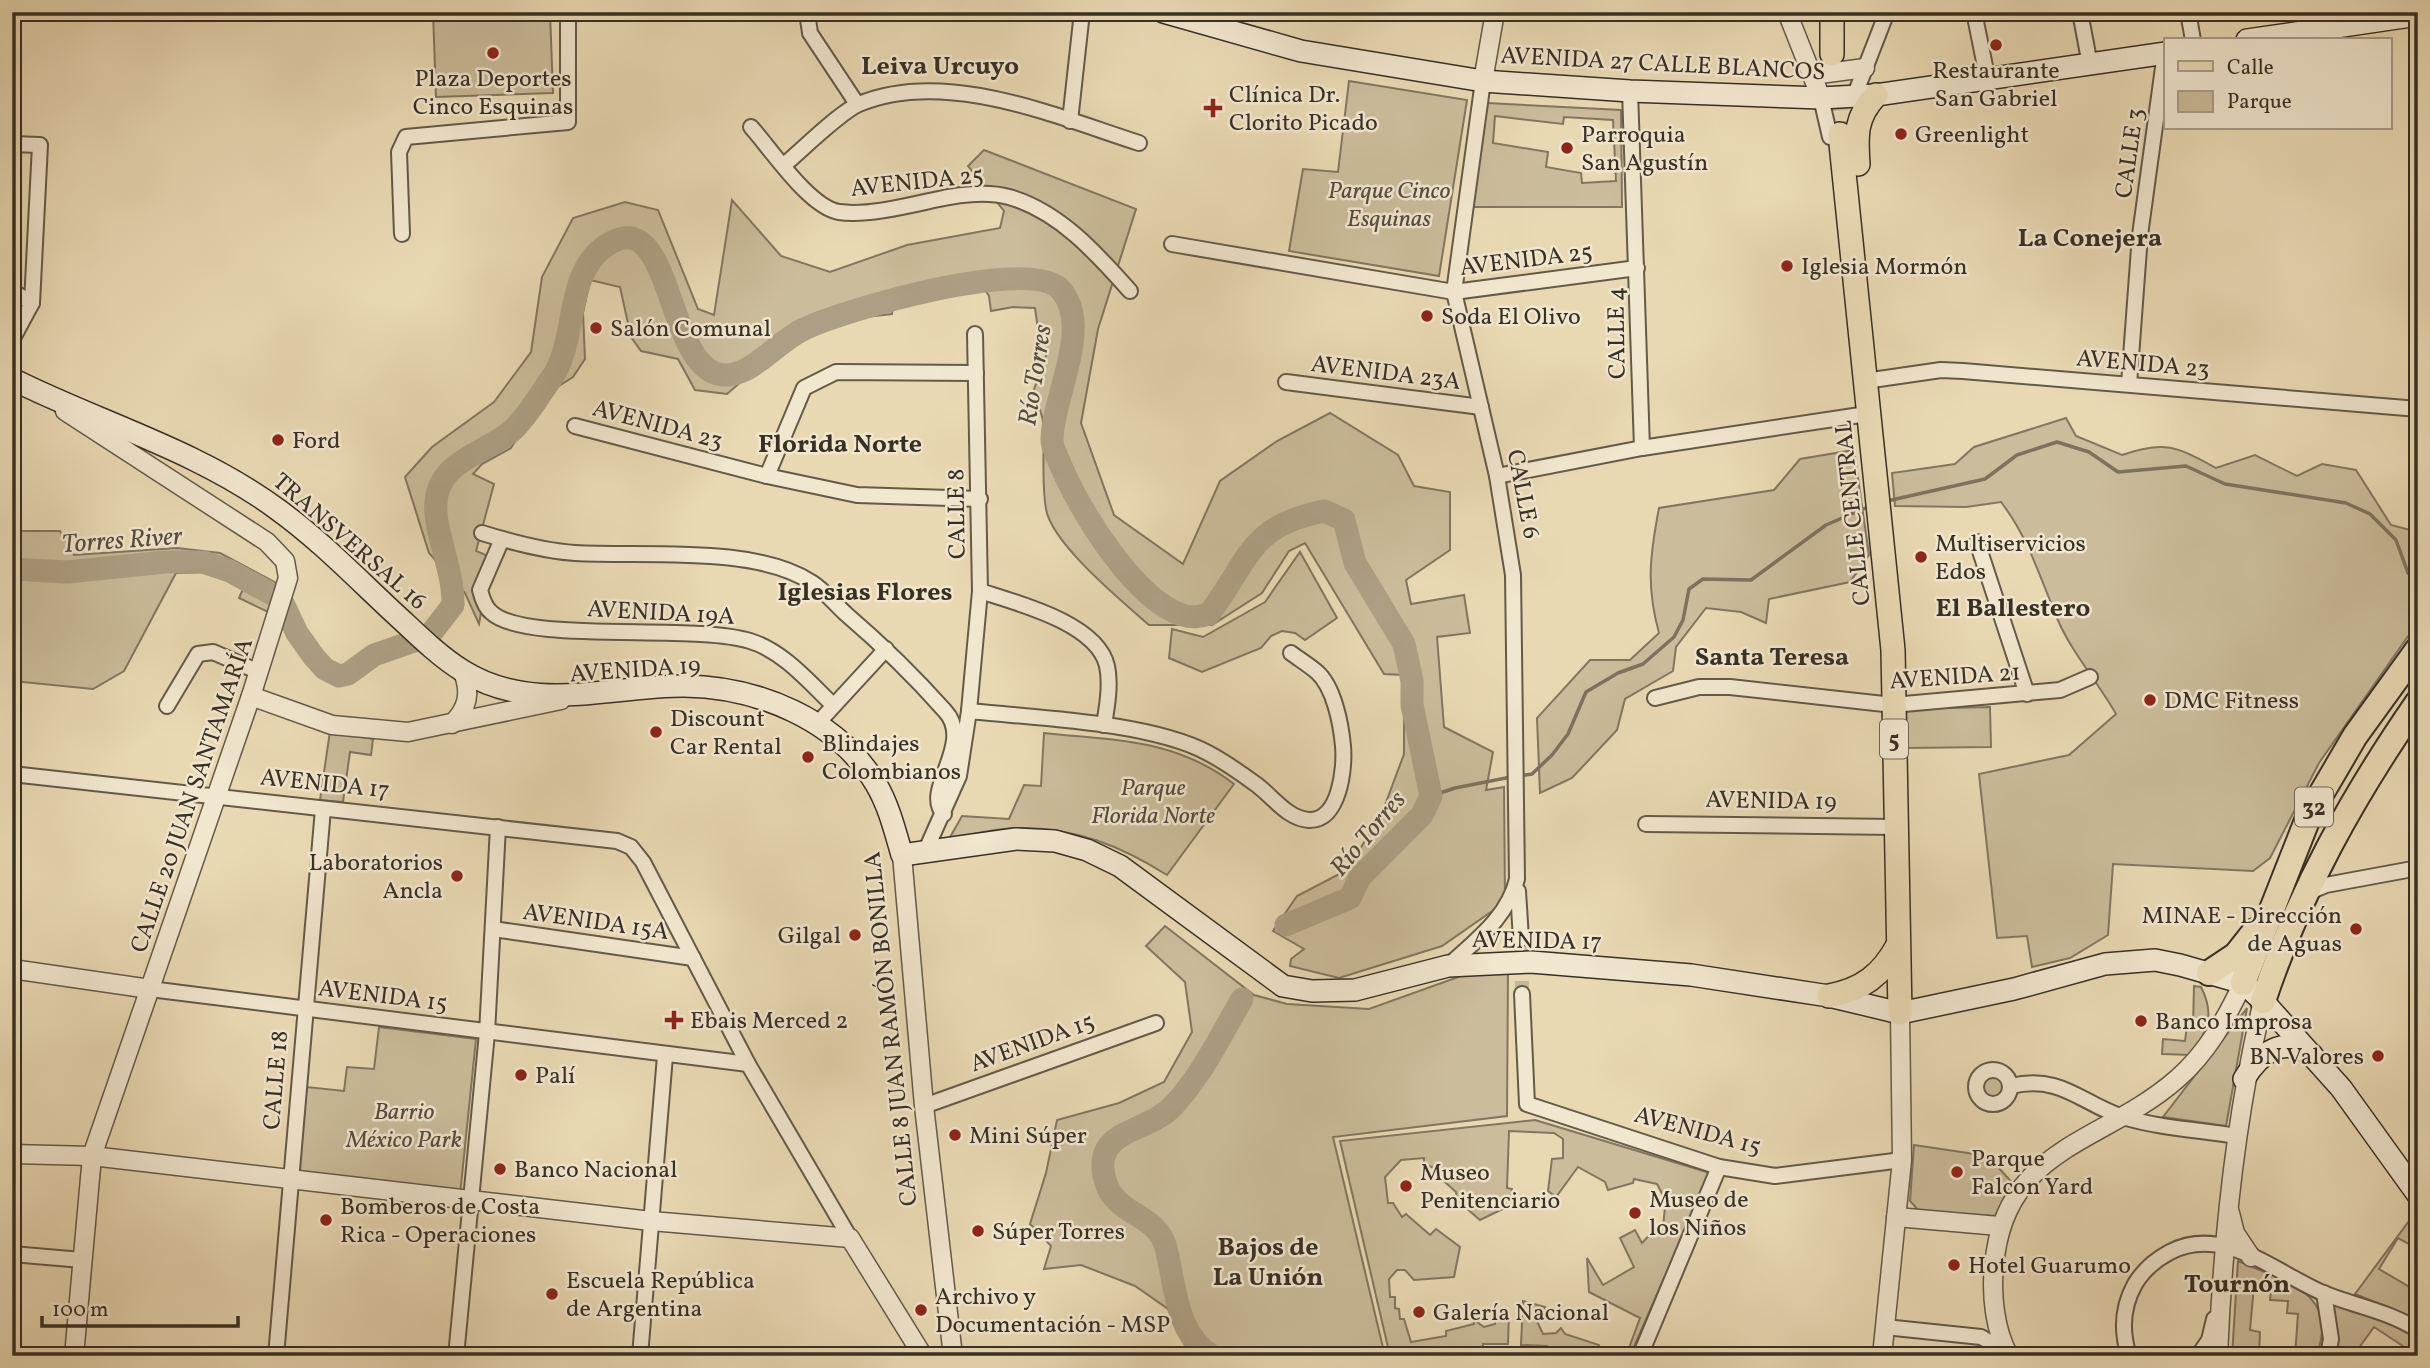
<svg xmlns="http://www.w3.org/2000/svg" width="2430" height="1368" font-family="Vollkorn,serif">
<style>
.green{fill:#cbbc9b;stroke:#827660;stroke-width:2;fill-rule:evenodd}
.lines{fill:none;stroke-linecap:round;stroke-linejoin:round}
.stream{stroke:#7e725d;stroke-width:3.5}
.river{stroke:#ad9f83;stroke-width:23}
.minor-tunnel{stroke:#c6b797;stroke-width:14;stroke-dasharray:14 7;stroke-linecap:butt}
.primary-tunnel{stroke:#c6b797;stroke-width:23;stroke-dasharray:23 11;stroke-linecap:butt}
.minor-casing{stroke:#645a48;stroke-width:18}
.tertiary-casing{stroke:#645a48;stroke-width:21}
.secondary-casing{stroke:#382f25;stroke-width:24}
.primary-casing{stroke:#382f25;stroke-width:26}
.trunk-casing{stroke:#382f25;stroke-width:28}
.minor{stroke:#f1e6ce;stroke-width:14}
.tertiary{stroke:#f1e6ce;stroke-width:18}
.secondary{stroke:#f1e6ce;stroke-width:21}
.primary{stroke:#e9d9b3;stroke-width:23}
.trunk{stroke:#e9d9b3;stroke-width:24}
.poi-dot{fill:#8f2418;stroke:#f1e6ce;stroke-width:2.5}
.labels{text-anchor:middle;stroke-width:5;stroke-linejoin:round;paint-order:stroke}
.shield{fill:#f1e6ce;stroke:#706658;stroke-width:2}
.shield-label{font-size:23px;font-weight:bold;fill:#382f25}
.street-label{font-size:24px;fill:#382f25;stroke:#f1e6ce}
.poi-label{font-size:24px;fill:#382f25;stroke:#f1e6ce;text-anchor:start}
.park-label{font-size:24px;font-style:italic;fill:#554b3d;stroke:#f1e6ce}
.neighbourhood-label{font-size:26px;font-weight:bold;fill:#382f25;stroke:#f1e6ce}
.water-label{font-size:26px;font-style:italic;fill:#554b3c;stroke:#f1e6ce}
</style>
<rect width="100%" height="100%" fill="#e9d9b3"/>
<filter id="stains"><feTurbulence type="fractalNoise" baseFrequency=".00286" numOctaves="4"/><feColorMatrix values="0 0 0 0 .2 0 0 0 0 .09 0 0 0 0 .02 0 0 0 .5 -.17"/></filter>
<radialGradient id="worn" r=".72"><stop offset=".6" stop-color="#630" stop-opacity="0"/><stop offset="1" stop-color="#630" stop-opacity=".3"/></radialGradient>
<g class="green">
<polygon points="433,12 550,12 553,93 436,97"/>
<polygon points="1349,81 1467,100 1439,276 1289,251 1303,169 1338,172"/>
<path d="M1487,103L1621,110L1622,207H1472ZM1495,116L1563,124L1564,117L1613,120L1616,181L1582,183L1581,173L1546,167L1548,152L1493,143Z"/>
<path d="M984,150L1136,209L1098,329L1081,423L1114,515L1183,564L1220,481L1277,441L1330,413L1398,455L1414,486L1450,492V550L1406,580L1411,604L1464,595L1470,633L1437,637L1444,727L1493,752L1486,790L1504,787L1505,899L1498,907L1442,946L1339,978L1290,966L1291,959L1304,949L1273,931L1297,896L1347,870L1382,813L1404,754V717L1408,708L1404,675L1384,674L1305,543L1289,551L1262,593L1212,625H1149C1122,601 1052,544 1046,509C1041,480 1045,451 1043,423C1043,413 1036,402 1033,392L1047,353L1040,344L1035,308L1013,307L991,311L989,296L977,277L948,280L923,297L894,292L892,314L809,323L727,394L695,390L678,359L641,351L631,337L620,287L590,280L583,313L585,359L573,377L543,396L511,448L482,464L473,474L494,484L476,551L500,561L484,597L479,624L465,593L429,553L405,477L432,447L494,402L531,352L542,277L573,218L625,202L658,210L698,309L714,315L732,200L781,256L830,272L907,245L1000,228L1004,211L968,166Z"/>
<path d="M2066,418L2076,436L2122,455C2166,440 2177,447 2216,468L2255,455L2297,476L2322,464L2356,470L2391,525L2418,532V622L2319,763L2270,858L2253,871L2113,864L2108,935L2070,958L2032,967L2027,936L1997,938L1979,774L2069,755L2116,714C2098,682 2071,652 2057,618C2040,577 2028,537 2001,502L1966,507L1895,506L1892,473L1955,464L1974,447Z"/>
<path d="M1854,450L1869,555L1850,582L1769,599L1766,623L1741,612L1706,608L1676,647L1673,671L1625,699L1617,730L1572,778L1540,793L1537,718L1590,660H1630L1659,633C1646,586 1650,555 1659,508L1774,490L1800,459Z"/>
<polygon points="12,531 60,531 74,555 177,548 220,553 284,587 268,612 239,598 244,587 208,572 176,573 124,671 93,689 13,681 12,683"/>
<polygon points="1300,552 1337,618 1305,640 1295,633 1282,631 1271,636 1261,648 1202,672 1169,658 1172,629 1203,637 1265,602"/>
<polygon points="1990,707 1991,747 1907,748 1905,709"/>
<polygon points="330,731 373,739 371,755 350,752 343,802 320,800"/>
<path d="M1044,733C1116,741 1174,738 1234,784L1167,875C1121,846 1074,827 1018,828C996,828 971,835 949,839L962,816L1009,819L1024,785L1041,786Z"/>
<polygon points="1165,926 1254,995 1287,1004 1369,1009 1461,976 1508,971 1507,1116 1333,1137 1385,1356 1190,1356 1168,1309 1135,1286 1081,1265 1044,1269 1051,1246 1030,1224 1046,1173 1057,1120 1119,1103 1164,1082 1192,1032 1185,982 1146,946"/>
<path d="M2194,986L2201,987C2215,1014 2208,1031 2191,1055L2162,1054L2163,1039L2185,1041L2187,1026H2193Z"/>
<polygon points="2247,1008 2226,1126 2163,1117"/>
<polygon points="379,1027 476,1039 460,1195 296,1175 307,1087 344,1091 347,1067 374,1069"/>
<circle cx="1993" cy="1087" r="13"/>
<polygon points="1535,1120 1710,1173 1630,1356 1626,1356 1640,1318 1589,1292 1587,1258 1603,1285 1634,1267 1620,1238 1635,1230 1642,1243 1658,1226 1663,1227 1665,1207 1669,1207 1657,1184 1634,1179 1633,1183 1608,1190 1605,1182 1578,1167 1556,1197 1548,1191 1552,1159 1563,1158 1563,1139 1554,1133 1509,1131 1507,1188 1512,1189 1511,1205 1480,1220 1457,1200 1456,1192 1437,1175 1439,1170 1424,1164 1424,1158 1401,1160 1385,1177 1388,1203 1393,1203 1402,1217 1406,1214 1430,1235 1436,1229 1460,1247 1454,1277 1414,1280 1405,1270 1397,1270 1389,1279 1390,1297 1395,1297 1395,1308 1399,1309 1400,1319 1404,1319 1411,1342 1446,1336 1446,1331 1474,1324 1474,1320 1484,1327 1495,1324 1496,1313 1509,1313 1508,1344 1483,1344 1482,1356 1390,1356 1340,1141"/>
<polygon points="1914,1145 1988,1156 2017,1188 1995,1216 1919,1211 1910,1201"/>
<polygon points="2409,1221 2418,1228 2418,1249 2398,1238 2379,1269 2418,1292 2418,1320 2355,1294"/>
<path d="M2238,1261C2283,1281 2342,1292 2316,1356H2295L2298,1314L2287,1313L2288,1301L2270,1300L2271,1287L2254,1286L2250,1330L2260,1332L2259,1356H2232Z"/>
<polygon points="1523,1301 1545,1307 1536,1319 1543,1334 1556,1333 1561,1328 1565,1334 1599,1345 1594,1356 1547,1356 1547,1346 1521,1345"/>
<polygon points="2334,1303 2394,1321 2418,1337 2418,1356 2374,1327 2353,1356 2336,1356"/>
</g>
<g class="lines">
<g class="stream">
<polyline points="1887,501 1985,479 2017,455 2057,442 2089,452 2118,472 2186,466 2225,484 2346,503 2370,514 2396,540 2408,573 2418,582"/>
<polyline points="1518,776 1532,774 1552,755 1568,734 1586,692 1618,673 1643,664 1674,637 1683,620 1689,589 1703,579 1751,580 1826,525 1870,506"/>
<polyline points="1431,796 1455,788 1511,777"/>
</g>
<g class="river">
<path d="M12,569L67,572L165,562H203L230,571L281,599L297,633L314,657L325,669L339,676L348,674L374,655L429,636L453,605C454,570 433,530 436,502C439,459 488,453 514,429C529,414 539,396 551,379C580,339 562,268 612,242C681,206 663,412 747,369C767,358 783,339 804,329C844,310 1031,255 1061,290C1093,328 1052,397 1052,440C1052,448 1058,458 1061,466C1080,511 1134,599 1182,615C1193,618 1199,617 1209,614C1250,560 1248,526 1324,511L1344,520L1355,563L1404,644L1412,681V705L1431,796L1422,815L1360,877L1350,898L1286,925"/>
<path d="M1212,1356C1175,1333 1176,1287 1166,1248C1157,1212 1115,1217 1105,1180C1102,1169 1101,1159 1107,1149C1119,1129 1155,1126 1173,1106C1202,1075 1221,1035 1242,999"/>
</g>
<polyline class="minor-tunnel" points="1521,939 1522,994"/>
<polyline class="primary-tunnel" points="1832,54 1840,134"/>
<defs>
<g id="minor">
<polyline points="807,12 810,33 857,104"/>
<polyline points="1974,12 1988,81"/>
<polyline points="2080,12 2090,65"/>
<polyline points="2188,12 2193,40"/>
<polyline points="2309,12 2311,30"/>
<polyline points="1630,91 1642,448"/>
<polyline points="1854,97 1887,12"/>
<polyline points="1821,98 1830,137"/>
<polyline points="1070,121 1082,12"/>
<path d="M751,127C771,149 809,207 839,212C866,216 907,206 934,200C956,195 987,191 1009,197C1059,211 1097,254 1130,291"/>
<polyline points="12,144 40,145 32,303 12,340"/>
<path d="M784,165C802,150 840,112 859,104C945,68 1055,116 1139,143"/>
<polyline points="402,234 399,152 406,137 568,122 568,12"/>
<polyline points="1172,244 1454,292 1637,268"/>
<polyline points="12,291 32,303"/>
<polyline points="1865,381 1941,370 1963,371 2418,409"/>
<polyline points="1286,382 1481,407"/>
<polyline points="2129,384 2140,235 2165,53"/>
<polyline points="575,426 767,476 857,495 980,499"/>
<polyline points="767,476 804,388 836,372 976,373"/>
<polyline points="1497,476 1642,448 1867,414"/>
<path d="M482,533C511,542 544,551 575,553C643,557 754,545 811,582C824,590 835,604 846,614C881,644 914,676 945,711C975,743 921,791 944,814"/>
<path d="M502,539L480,590C482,598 485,608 492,613C527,644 694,623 750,641C783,651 809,682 833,705"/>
<polyline points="1977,542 2027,694"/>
<path d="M980,591C1017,603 1097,623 1107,666C1111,684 1107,707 1104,725"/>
<polyline points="1655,698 1699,687 1730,687 1893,705 2060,690 2090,677"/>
<polyline points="167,706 198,654 213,652 259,672"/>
<path d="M969,711C1036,718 1150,722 1208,753C1225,762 1242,774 1257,785C1273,797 1288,819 1309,820C1340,821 1345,767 1343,746C1341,724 1334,687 1317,672C1309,665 1299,659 1291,653"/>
<polyline points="817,724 886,649"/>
<polyline points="12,774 617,841 631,847 643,862 748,1064 850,1238"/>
<polyline points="1646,824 1896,827"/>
<polyline points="925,852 959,776 969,711 980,591 975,334"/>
<polyline points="1518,891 1521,939"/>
<polyline points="2307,893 2326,885 2418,868"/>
<polyline points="493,929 693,958"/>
<path d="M1448,966C1476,940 1508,917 1517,879L1513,575L1497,476L1454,292L1483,81"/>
<polyline points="150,989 748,1064"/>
<polyline points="1522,994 1527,1104 1719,1167 1775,1176 1902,1160"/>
<circle cx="1993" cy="1087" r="17"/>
<path d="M2011,1086C2061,1074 2082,1104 2123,1117C2159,1128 2200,1130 2237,1136"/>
<polyline points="924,1106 1156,1023"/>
<polyline points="12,1254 82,1260"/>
<polyline points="2324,1293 2331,1339 2328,1356"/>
<polyline points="1885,1327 1981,1337 2009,1353"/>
<polyline points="276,1356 323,809"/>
<polyline points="456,1356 487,1033 498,827"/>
<polyline points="640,1356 665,1056"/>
<polyline points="1640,1356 1719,1167"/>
<path d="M2129,1356C2121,1331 2122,1307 2135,1284C2144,1269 2155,1260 2170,1252C2223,1224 2276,1273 2323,1293C2355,1306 2388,1311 2418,1330"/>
<polyline points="2198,1356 2209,1340 2214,1319"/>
</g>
<g id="tertiary">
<polyline points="1787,12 1821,98"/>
<polyline points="1812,75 1865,68"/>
<polyline points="1483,81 1495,12"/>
<polyline points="65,411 267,542 285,561 288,578 251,696 92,1156 74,1356"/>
<polyline points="251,696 332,725 408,732 561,700"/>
<path d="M452,724C468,708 471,693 463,672"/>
<polyline points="902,855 924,1106 953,1356"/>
<polyline points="12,969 150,989"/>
<polyline points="12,1154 92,1156 651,1221 850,1238 923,1356"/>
<polyline points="2230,1213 2235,1233 2251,1257"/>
<polyline points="1896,1217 1999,1226"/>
<polyline points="1882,1356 1902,1160 1900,1013"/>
<path d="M2009,1356C1995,1331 1991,1295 1994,1267C2003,1146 2103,1144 2177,1079C2207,1053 2226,1019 2243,983"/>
<path d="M2218,1356C2223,1236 2235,1118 2263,1001"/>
</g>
<g id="secondary">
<polyline points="1163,12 1301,51 1483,81 1630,91 1821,98 1876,95 2166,53"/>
<polyline points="2247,40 2418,15"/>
<path d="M12,379C100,423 197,450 277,509C323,542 363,585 405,623C423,640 442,658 463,671C532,714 609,686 684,686C758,687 837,719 876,784C889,806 895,831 902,855L1016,839L1055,841L1087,850L1120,866L1283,986L1312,991L1355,990L1448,966L1531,962L1691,975L1829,996L1900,1013L2014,989L2105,964L2155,960L2180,965L2243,983L2263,1001L2341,1088L2418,1195"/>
<path d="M2244,1079C2260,1053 2283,1035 2312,1055"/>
</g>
<g id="primary">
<polyline points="1832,54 1832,12"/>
<polyline points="1840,134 1893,650 1900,1013"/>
<path d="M1858,164C1856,136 1855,117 1876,95"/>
<path d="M1829,996C1862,990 1882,975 1898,945"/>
</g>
<g id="trunk">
<polyline points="2209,973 2236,955 2255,931"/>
<polyline points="2243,983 2310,813 2355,736 2418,649"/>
<path d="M2263,1001C2299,892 2353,796 2418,702"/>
</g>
</defs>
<use href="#minor" class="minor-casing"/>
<use href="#tertiary" class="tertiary-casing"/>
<use href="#secondary" class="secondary-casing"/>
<use href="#primary" class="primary-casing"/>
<use href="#trunk" class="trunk-casing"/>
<use href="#minor" class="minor"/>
<use href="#tertiary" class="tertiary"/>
<use href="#secondary" class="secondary"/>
<use href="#primary" class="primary"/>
<use href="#trunk" class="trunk"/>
</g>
<g class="poi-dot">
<circle cx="1996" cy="45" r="7"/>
<circle cx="493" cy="53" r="7"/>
<path d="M1209.5 97.5h7v7h7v7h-7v7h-7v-7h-7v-7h7z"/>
<circle cx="1901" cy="134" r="7"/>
<circle cx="1567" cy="148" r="7"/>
<circle cx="1787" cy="266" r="7"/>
<circle cx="1427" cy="316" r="7"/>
<circle cx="596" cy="328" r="7"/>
<circle cx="278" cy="440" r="7"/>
<circle cx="1921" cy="557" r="7"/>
<circle cx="2150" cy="700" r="7"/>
<circle cx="656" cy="732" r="7"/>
<circle cx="808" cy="757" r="7"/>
<circle cx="457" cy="876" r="7"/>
<circle cx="2356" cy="929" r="7"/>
<circle cx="855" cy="935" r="7"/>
<path d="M670.5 1009.5h7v7h7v7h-7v7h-7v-7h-7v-7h7z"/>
<circle cx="2141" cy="1021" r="7"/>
<circle cx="2378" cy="1056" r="7"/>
<circle cx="521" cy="1075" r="7"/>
<circle cx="955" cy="1135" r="7"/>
<circle cx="500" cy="1169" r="7"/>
<circle cx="1957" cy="1172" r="7"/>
<circle cx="1406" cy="1186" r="7"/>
<circle cx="1635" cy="1213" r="7"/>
<circle cx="326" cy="1220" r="7"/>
<circle cx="978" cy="1231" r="7"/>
<circle cx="1954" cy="1265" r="7"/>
<circle cx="552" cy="1294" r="7"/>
<circle cx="921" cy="1310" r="7"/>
<circle cx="1419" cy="1312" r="7"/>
</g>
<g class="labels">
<g class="shield">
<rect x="1880" y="719.5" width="28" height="39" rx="5"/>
<rect x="2295" y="787.5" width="38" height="39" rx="5"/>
</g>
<g class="shield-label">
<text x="1894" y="747">5</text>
<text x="2314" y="815">32</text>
</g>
<g class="street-label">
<text transform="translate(1663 63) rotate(3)" y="8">AVENIDA 27 CALLE BLANCOS</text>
<text transform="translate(2129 153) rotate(-82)" y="8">CALLE 3</text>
<text transform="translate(917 181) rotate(-6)" y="8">AVENIDA 25</text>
<text transform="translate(1526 259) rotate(-7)" y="8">AVENIDA 25</text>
<text transform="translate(1616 333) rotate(-91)" y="8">CALLE 4</text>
<text transform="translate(2143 363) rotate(5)" y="8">AVENIDA 23</text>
<text transform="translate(1386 372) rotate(7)" y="8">AVENIDA 23A</text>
<text transform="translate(658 424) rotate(15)" y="8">AVENIDA 23</text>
<text transform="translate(1524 494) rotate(79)" y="8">CALLE 6</text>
<text transform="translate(1852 513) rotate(-96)" y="8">CALLE CENTRAL</text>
<text transform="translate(956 514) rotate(-91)" y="8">CALLE 8</text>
<text transform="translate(350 541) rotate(41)" y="8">TRANSVERSAL 16</text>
<text transform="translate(661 612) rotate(3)" y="8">AVENIDA 19A</text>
<text transform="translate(635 669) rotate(-4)" y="8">AVENIDA 19</text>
<text transform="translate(1955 676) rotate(-4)" y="8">AVENIDA 21</text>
<text transform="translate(325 783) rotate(6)" y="8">AVENIDA 17</text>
<text transform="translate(191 795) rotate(-71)" y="8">CALLE 20 JUAN SANTAMARÍA</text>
<text transform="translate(1771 800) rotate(1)" y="8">AVENIDA 19</text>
<text transform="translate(596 921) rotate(8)" y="8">AVENIDA 15A</text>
<text transform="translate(1537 940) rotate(1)" y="8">AVENIDA 17</text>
<text transform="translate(383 995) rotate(7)" y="8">AVENIDA 15</text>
<text transform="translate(890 1029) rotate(-96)" y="8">CALLE 8 JUAN RAMÓN BONILLA</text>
<text transform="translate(1032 1042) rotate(-20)" y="8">AVENIDA 15</text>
<text transform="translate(275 1080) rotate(-85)" y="8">CALLE 18</text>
<text transform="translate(1698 1130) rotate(15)" y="8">AVENIDA 15</text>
</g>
<g class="poi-label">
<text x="1996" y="78" text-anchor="middle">Restaurante<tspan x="1996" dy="28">San Gabriel</tspan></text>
<text x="493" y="86" text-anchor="middle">Plaza Deportes<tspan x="493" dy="28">Cinco Esquinas</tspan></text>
<text x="1229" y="102">Clínica Dr.<tspan x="1229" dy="28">Clorito Picado</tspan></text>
<text x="1581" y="142">Parroquia<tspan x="1581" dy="28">San Agustín</tspan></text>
<text x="1915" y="142">Greenlight</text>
<text x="1801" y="274">Iglesia Mormón</text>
<text x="1441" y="324">Soda El Olivo</text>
<text x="610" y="336">Salón Comunal</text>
<text x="292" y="448">Ford</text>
<text x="1935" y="551">Multiservicios<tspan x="1935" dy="28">Edos</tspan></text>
<text x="2164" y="708">DMC Fitness</text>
<text x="670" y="726">Discount<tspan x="670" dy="28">Car Rental</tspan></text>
<text x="822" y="751">Blindajes<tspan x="822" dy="28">Colombianos</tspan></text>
<text x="443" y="870" text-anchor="end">Laboratorios<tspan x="443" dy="28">Ancla</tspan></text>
<text x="2342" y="923" text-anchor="end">MINAE - Dirección<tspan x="2342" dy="28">de Aguas</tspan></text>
<text x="841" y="943" text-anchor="end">Gilgal</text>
<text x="690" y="1028">Ebais Merced 2</text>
<text x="2155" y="1029">Banco Improsa</text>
<text x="2364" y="1064" text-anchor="end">BN Valores</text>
<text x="535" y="1083">Palí</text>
<text x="969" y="1143">Mini Súper</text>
<text x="1971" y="1166">Parque<tspan x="1971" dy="28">Falcon Yard</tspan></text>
<text x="514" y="1177">Banco Nacional</text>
<text x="1420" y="1180">Museo<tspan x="1420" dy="28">Penitenciario</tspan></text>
<text x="1649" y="1207">Museo de<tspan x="1649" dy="28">los Niños</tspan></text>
<text x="340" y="1214">Bomberos de Costa<tspan x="340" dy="28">Rica - Operaciones</tspan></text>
<text x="992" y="1239">Súper Torres</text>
<text x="1968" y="1273">Hotel Guarumo</text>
<text x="566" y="1288">Escuela República<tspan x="566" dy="28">de Argentina</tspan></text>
<text x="935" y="1304">Archivo y<tspan x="935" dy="28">Documentación - MSP</tspan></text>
<text x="1433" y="1320">Galería Nacional</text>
</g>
<g class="park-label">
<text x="1389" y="198">Parque Cinco<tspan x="1389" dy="28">Esquinas</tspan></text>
<text x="1153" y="795">Parque<tspan x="1153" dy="28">Florida Norte</tspan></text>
<text x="404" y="1119">Barrio<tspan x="404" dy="28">México Park</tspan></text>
</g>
<g class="neighbourhood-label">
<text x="940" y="74">Leiva Urcuyo</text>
<text x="2090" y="246">La Conejera</text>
<text x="840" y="452">Florida Norte</text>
<text x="865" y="600">Iglesias Flores</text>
<text x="2013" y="616">El Ballestero</text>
<text x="1772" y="665">Santa Teresa</text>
<text x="1268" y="1255">Bajos de<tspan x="1268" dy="30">La Unión</tspan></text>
<text x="2237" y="1292">Tournón</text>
</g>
<g class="water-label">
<text transform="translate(1034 375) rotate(-81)" y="9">Río Torres</text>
<text transform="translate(122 539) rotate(-4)" y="9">Torres River</text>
<text transform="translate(1367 833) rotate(-50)" y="9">Río Torres</text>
</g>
</g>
<rect width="2430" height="1368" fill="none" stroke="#e9d9b3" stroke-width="42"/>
<rect x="14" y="14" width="2402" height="1340" fill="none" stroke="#382f25" stroke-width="3.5"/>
<rect x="21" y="21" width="2388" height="1326" fill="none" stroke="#382f25" stroke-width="2"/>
<rect x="2164" y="38" width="228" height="91" fill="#f1e6ce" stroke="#a79d8a" stroke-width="2"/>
<rect x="2178" y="61" width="35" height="10" fill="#e9d9b3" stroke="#a79d8a" stroke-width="2"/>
<text x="2227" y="74" font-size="21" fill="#382f25">Calle</text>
<rect x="2178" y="91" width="35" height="21" fill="#cbbc9b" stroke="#a79d8a" stroke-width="2"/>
<text x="2227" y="108" font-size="21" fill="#382f25">Parque</text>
<path d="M42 1316v10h196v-10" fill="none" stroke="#382f25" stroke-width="3.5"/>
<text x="52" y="1316" font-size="21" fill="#382f25" stroke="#f1e6ce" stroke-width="5" paint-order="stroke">100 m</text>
<rect width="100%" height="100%" filter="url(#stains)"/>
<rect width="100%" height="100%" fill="url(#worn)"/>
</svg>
